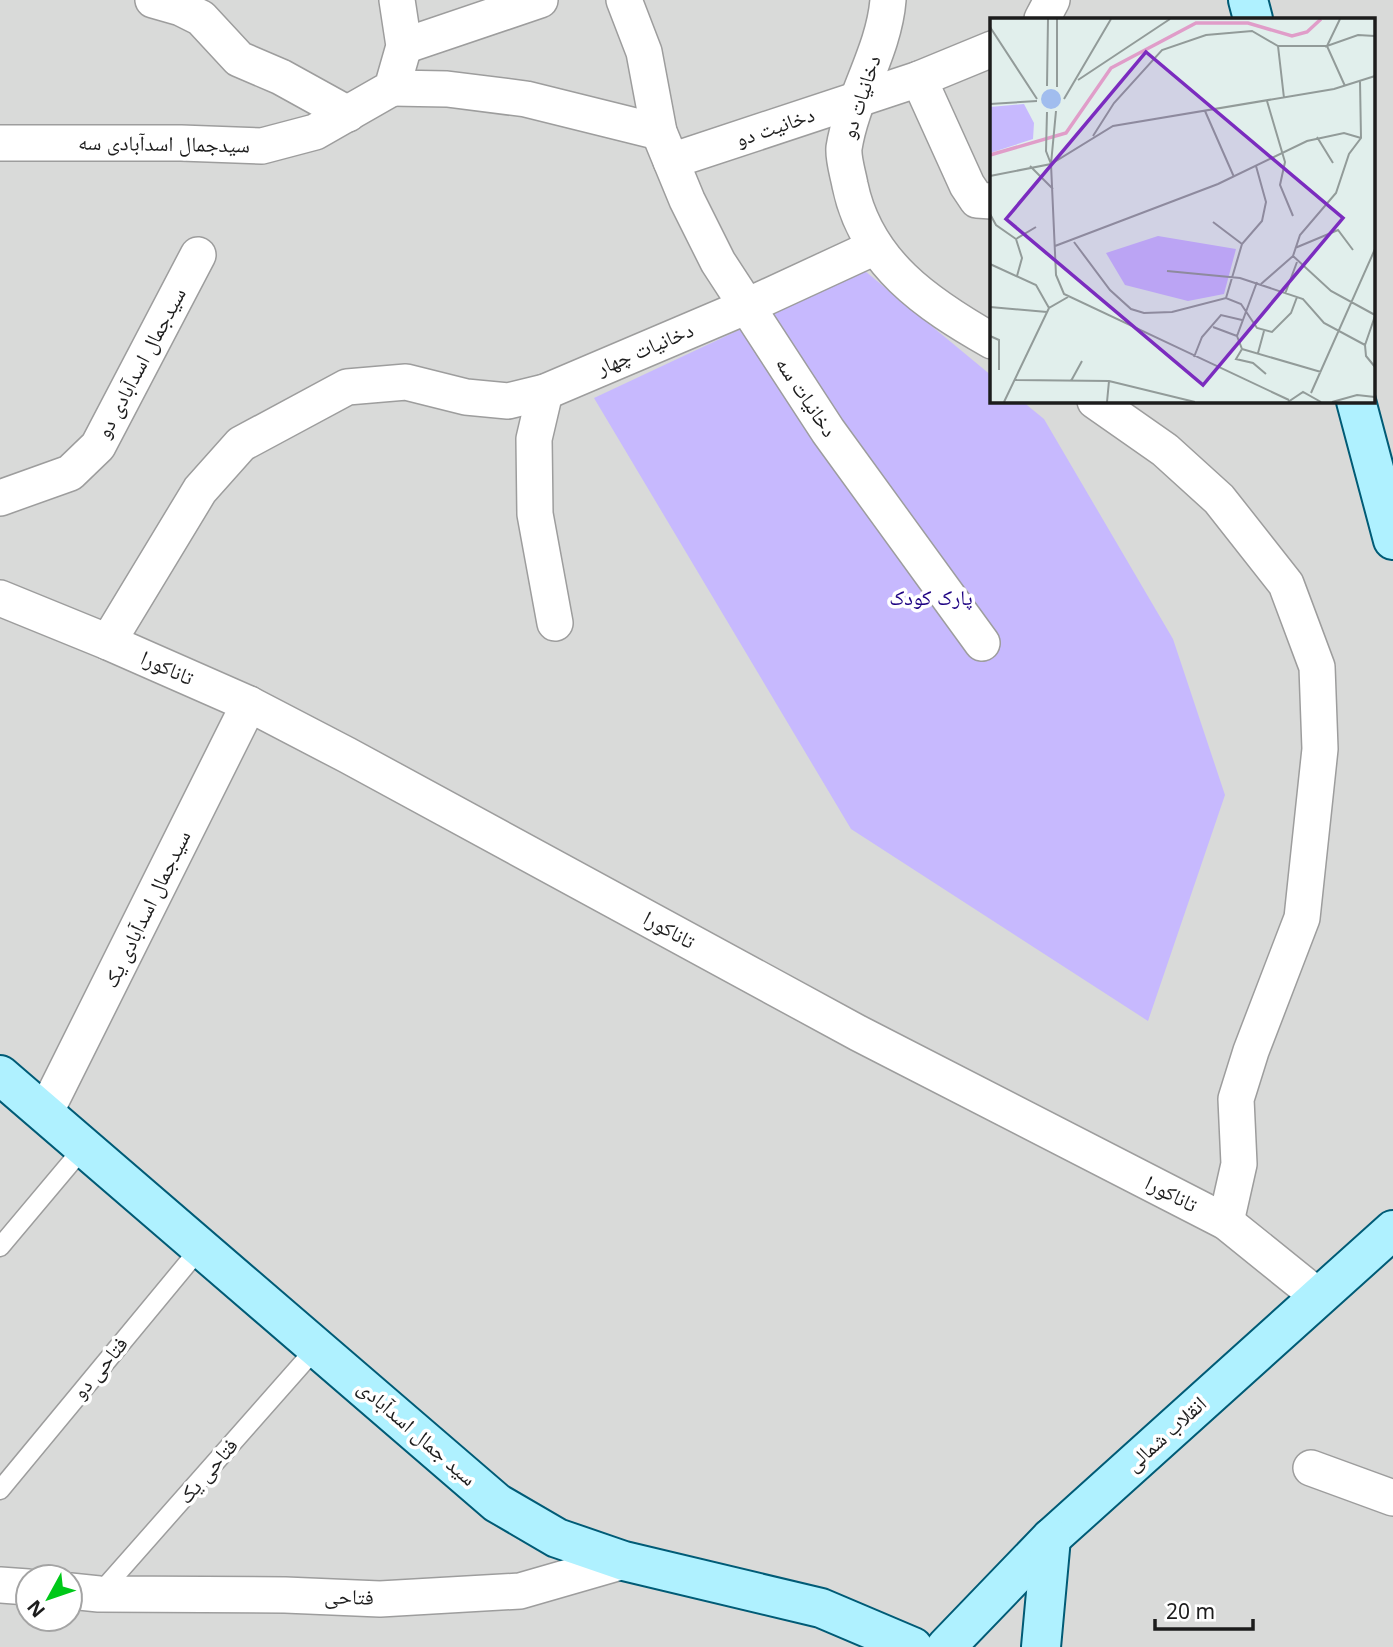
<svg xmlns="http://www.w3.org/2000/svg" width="1393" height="1647" font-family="'Noto Sans','Noto Naskh Arabic',sans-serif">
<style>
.residential{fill:#d9dad9;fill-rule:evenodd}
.park{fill:#c7b9fe}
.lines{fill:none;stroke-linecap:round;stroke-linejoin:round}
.service-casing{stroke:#9d9d9d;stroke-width:21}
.minor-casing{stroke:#9d9d9d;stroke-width:38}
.secondary-casing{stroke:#005b76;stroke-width:42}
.service{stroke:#fff;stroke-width:18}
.minor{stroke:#fff;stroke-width:35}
.secondary{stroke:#aff1ff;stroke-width:38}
.labels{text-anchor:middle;stroke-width:7;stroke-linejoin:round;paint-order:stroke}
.street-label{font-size:21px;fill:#1c1c1c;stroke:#fff}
.park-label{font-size:21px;fill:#1d0282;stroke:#fff}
.inset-river{fill:none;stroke:#e09dc9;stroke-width:3.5}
.inset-road{fill:none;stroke:#929b99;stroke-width:2}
.view{fill:#7b2cbf;fill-opacity:0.15;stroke:#7b2cbf;stroke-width:3.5}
.inset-edge{fill:none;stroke:#1c1c1c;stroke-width:3.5}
</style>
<rect width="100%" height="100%" fill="#e1efec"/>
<path class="residential" d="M0,0H1393V1647H0ZM992,19H1374V401H992ZM28,1577H70V1619H28Z"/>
<polygon class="park" points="865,271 992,376 992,401 1022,401 1044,419 1173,639 1225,795 1148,1021 851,829 594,398"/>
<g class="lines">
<defs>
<g id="service">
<polyline points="0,1247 84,1147"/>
<polyline points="0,1490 201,1247"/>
<polyline points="99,1594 317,1347"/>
</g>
<g id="minor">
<polyline points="153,0 181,8 201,18 239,59 281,77 348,114"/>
<polyline points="624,0 644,52 659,132 687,200 718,262 828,431 982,643"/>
<path d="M888,0C884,51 852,97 844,148C843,159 848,174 850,185C866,263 927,304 992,341"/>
<polyline points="1042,19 1052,0"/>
<polyline points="404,46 540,0"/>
<polyline points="919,79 967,185 977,200 992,201"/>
<polyline points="392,88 447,89 526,99 659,132"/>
<polyline points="0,143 181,143 262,146 315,132 392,88 404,46 397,0"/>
<polyline points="671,161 919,79 992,49"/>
<polyline points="545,392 534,439 535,514 555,623"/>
<polyline points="1095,401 1165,450 1219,499 1286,584 1317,667 1320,749 1302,918 1251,1051 1236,1099 1239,1164 1226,1222"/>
<polyline points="0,498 70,473 98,446 198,255"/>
<polyline points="0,598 108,642 249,704 347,755 858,1033 1226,1222 1319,1297"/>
<polyline points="108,642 200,490 241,444 347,387 406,382 466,397 508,401 545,392 745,307 875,247"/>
<polyline points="45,1113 249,704"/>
<polyline points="1311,1468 1393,1498"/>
<polyline points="0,1585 28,1587"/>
<polyline points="70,1591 99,1594 285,1595 380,1599 520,1591 624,1561"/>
</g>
<g id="secondary">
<polyline points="1248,0 1253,19"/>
<polyline points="1356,401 1393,540"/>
<polyline points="0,1075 497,1503 557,1538 624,1561 821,1608 913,1647"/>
<polyline points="946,1647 1051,1538 1393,1230"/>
<polyline points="1041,1647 1051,1538"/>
</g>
</defs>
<use href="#service" class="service-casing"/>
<use href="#minor" class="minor-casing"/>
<use href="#secondary" class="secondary-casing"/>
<use href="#service" class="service"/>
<use href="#minor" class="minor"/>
<use href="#secondary" class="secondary"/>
</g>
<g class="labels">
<g class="street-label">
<text transform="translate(861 97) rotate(-72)" y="7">دخانیات دو</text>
<text transform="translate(775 127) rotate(-19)" y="7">دخانیت دو</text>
<text transform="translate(164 144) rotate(1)" y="7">سیدجمال اسدآبادی سه</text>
<text transform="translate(645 349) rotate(-23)" y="7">دخانیات چهار</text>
<text transform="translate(141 363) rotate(-62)" y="7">سیدجمال اسدآبادی دو</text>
<text transform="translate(806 397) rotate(56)" y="7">دخانیات سه</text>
<text transform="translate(167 668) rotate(24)" y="7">تاناکورا</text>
<text transform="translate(147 909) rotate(-64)" y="7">سیدجمال اسدآبادی یک</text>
<text transform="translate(669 930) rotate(29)" y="7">تاناکورا</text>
<text transform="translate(1171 1194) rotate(27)" y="7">تاناکورا</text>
<text transform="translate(100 1368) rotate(-50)" y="7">فتاحی دو</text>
<text transform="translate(417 1433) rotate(41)" y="7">سید جمال اسدآبادی</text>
<text transform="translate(1166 1434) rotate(-42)" y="7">انقلاب شمالی</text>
<text transform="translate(208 1471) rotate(-49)" y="7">فتاحی یک</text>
<text transform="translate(349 1597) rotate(2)" y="7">فتاحی</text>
</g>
<g class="park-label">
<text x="931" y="605">پارک کودک</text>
</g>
</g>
<g transform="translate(990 18)">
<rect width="385" height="385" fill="#e1efec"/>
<path d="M51 81a10 10 0 1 1 20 0a10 10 0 1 1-20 0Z" fill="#a1bdee"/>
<path d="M34,86L44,105L43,121L0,135V89ZM168,218L246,231L234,276L198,283L135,267L116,235Z" fill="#c7b9fe"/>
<path class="inset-river" d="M0,137L76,115L121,50L206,5H258L302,18L317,14L331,1"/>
<path class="inset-road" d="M67,1V69M350,1L337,28L368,17L385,18M0,9L47,81M288,28L294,80M88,62L180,1M370,63L371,120L359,136L346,175L310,217L303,238L341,273L385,297M57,68L58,1M74,81L121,1M277,83L295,144L290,167L303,198M0,86L47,83M66,93L61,146L66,257L74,276L299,382M215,93L244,159M57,94L56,133L61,146M103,118L124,85L172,32L216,17L262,13L288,28H337L355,68M327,119L343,145M40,148L63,171M0,158L61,146L123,108L344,71L385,58M0,196L6,207L26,221L32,240L27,258M223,204L252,226M26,221L46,209M84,224L120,272L141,291L154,295L182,294L236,280L251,286L267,310L282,314L301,295L307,279M65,228L228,166L317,123L354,115L371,120M305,230L348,212L363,232M0,246L46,267L59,290M177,253L250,260L313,281L334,305L375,327M271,266L303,238M295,276L307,244M236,280L252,226L272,203L276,184L266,148M0,289L57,294M385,298L375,327L376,338L385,349M223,309L247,318M0,318L9,322V352M252,331L331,354M252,331L247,318L267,264M252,331L246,341L263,345L276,356M268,335L274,313M204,339L212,319L231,297L252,302M25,362L119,363L205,384M81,363L92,343M321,375L385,231M14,384L59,290L78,279M117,384L119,363M298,384L313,374L331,384M342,384L367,377L385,379"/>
<path class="view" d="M156,34L353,200L213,367L16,201Z"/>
<rect width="385" height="385" class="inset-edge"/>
</g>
<g transform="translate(49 1598) rotate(230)"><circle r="33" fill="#ffffff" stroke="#a4a4a4" stroke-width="2"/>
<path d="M0-5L12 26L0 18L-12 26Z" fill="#00c819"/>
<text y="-10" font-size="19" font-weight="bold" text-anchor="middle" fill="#1c1c1c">N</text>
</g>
<path d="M1155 1619v10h98v-10" fill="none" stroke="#1c1c1c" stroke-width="3.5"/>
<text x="1166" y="1619" font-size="21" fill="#1c1c1c" stroke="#ffffff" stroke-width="5" paint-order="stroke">20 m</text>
</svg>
